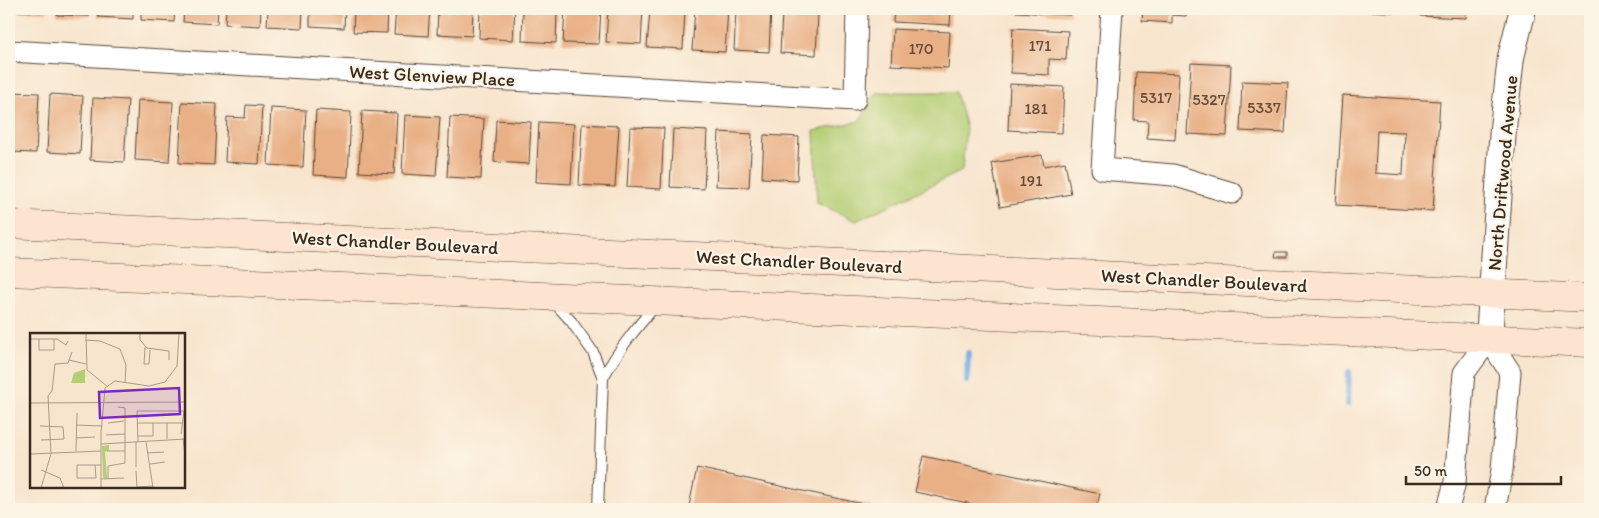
<svg xmlns="http://www.w3.org/2000/svg" width="1599" height="518" font-family="Itim,sans-serif">
<style>
.green{fill:#b4ce74;stroke:#787c49}
.lines{fill:none;stroke-linecap:round;stroke-linejoin:round}
.stream{stroke:#74abe3;stroke-width:6}
.building{fill:#e9b086;fill-rule:evenodd}
.service-casing{stroke:#574638;stroke-width:12}
.minor-casing{stroke:#574638;stroke-width:23}
.tertiary-casing{stroke:#574638;stroke-width:28}
.secondary-casing{stroke:#574638;stroke-width:29}
.service{stroke:#fff;stroke-width:10}
.minor{stroke:#fff;stroke-width:21}
.tertiary{stroke:#fff;stroke-width:26}
.secondary{stroke:#fde4d1;stroke-width:28}
.labels{text-anchor:middle;stroke-width:4.5;stroke-linejoin:round;paint-order:stroke}
.number-label{font-size:16px;fill:#664c38}
.street-label{font-size:19px;fill:#3b2a1e;stroke:#fcf5e5}
.inset-road{fill:none;stroke:#ac9a88;stroke-width:1}
.view{fill:#7b2cbf;fill-opacity:0.15;stroke:#7b2cbf;stroke-width:2.5}
.inset-edge{fill:none;stroke:#3b2a1e;stroke-width:2.5}
</style>
<rect width="100%" height="100%" fill="#fcf5e5"/>
<filter id="ink" filterUnits="userSpaceOnUse"><feTurbulence type="fractalNoise" baseFrequency=".02" numOctaves="2"/><feDisplacementMap in="SourceGraphic" scale="10" xChannelSelector="R" yChannelSelector="G"/><feConvolveMatrix kernelMatrix="1 2 1 2 8 2 1 2 1" color-interpolation-filters="sRGB"/></filter>
<filter id="wash" filterUnits="userSpaceOnUse"><feTurbulence type="fractalNoise" baseFrequency=".0096" numOctaves="4" result="noise"/><feDisplacementMap in="SourceGraphic" scale="20" xChannelSelector="R" yChannelSelector="G"/><feGaussianBlur stdDeviation="1.12" result="paint"/><feColorMatrix in="noise" values="0 0 0 0 0 0 0 0 0 0 0 0 0 0 0 0 0 1.4 0 .05"/><feComposite in="paint" operator="in"/></filter>
<g filter="url(#wash)">
<rect width="100%" height="100%" fill="#f8e5ce"/>
<polygon class="green" points="877,92 956,92 966,128 962,171 856,221 817,203 814,131 859,121"/>
<g class="lines">
<g class="stream">
<polyline points="967,381 968,353"/>
<polyline points="1348,404 1349,372"/>
</g>
</g>
<g id="blocks">
<g class="building">
<polygon points="13,9 47,9 47,12 13,11"/>
<polygon points="57,9 90,9 90,16 57,15"/>
<polygon points="98,9 133,9 133,19 98,17"/>
<polygon points="141,9 175,9 174,22 141,20"/>
<polygon points="184,9 218,9 217,24 183,22"/>
<polygon points="226,9 261,9 260,26 225,24"/>
<polygon points="268,9 303,9 302,28 267,26"/>
<polygon points="310,9 345,9 344,28 310,26"/>
<polygon points="354,9 388,9 387,33 353,32"/>
<polygon points="396,9 430,9 428,36 394,34"/>
<polygon points="438,9 473,9 472,36 437,34"/>
<polygon points="480,9 515,9 513,40 479,38"/>
<polygon points="523,9 557,9 556,43 522,41"/>
<polygon points="565,9 601,9 599,44 563,43"/>
<polygon points="608,9 643,9 641,44 606,42"/>
<polygon points="650,9 685,9 683,49 647,47"/>
<polygon points="695,9 728,9 725,52 692,50"/>
<polygon points="736,9 771,9 769,52 734,50"/>
<polygon points="894,9 951,9 950,25 893,22"/>
<polygon points="1017,9 1070,9 1070,15 1016,12"/>
<polygon points="1143,9 1187,9 1186,16 1172,15 1172,23 1142,21"/>
<polygon points="1205,9 1244,9 1244,12 1205,10"/>
<polygon points="1365,9 1411,9 1411,13 1365,11"/>
<polygon points="1420,9 1467,9 1466,18 1420,16"/>
<polygon points="782,12 818,14 816,55 780,53"/>
<polygon points="1013,28 1068,31 1066,60 1049,59 1049,75 1011,73"/>
<polygon points="893,29 950,32 948,68 891,65"/>
<polygon points="1191,63 1231,65 1227,136 1187,134"/>
<polygon points="1136,72 1179,74 1175,140 1147,138 1148,121 1134,120"/>
<polygon points="1242,81 1288,83 1285,133 1240,131"/>
<polygon points="1010,84 1064,87 1062,133 1008,130"/>
<polygon points="9,92 39,93 36,153 9,152"/>
<polygon points="50,94 83,96 80,154 47,152"/>
<path d="M1343,95L1440,101L1433,211L1336,205ZM1377,131L1405,132L1403,175L1375,173Z"/>
<polygon points="93,98 128,100 124,162 90,160"/>
<polygon points="138,100 173,102 169,162 135,160"/>
<polygon points="182,102 217,104 214,165 179,163"/>
<polygon points="246,105 262,106 259,164 225,162 227,117 245,118"/>
<polygon points="271,108 306,110 303,167 268,165"/>
<polygon points="316,110 351,112 348,177 313,175"/>
<polygon points="362,111 397,113 394,174 359,172"/>
<polygon points="405,115 440,117 436,176 402,174"/>
<polygon points="450,117 484,119 481,179 447,177"/>
<polygon points="496,120 531,122 529,164 494,162"/>
<polygon points="539,122 574,124 571,184 536,182"/>
<polygon points="582,124 619,126 615,187 579,185"/>
<polygon points="630,127 664,128 661,189 627,187"/>
<polygon points="673,129 707,131 704,189 670,187"/>
<polygon points="719,132 752,134 749,187 716,186"/>
<polygon points="764,135 799,137 797,180 762,178"/>
<polygon points="1042,155 1044,166 1065,162 1071,194 1000,207 992,163"/>
<polygon points="1276,252 1287,252 1287,257 1275,257"/>
<polygon points="923,456 1100,494 1096,509 996,509 915,492"/>
<polygon points="697,468 872,506 871,509 705,509 689,506"/>
</g>
</g>
</g>
<g filter="url(#ink)">
<use href="#blocks" fill-opacity="0" stroke="#574638" stroke-width="1"/>
<g class="lines">
<defs>
<g id="service">
<polyline points="553,301 571,321 593,352 603,378 598,509"/>
<path d="M603,378C618,350 636,328 657,304"/>
</g>
<g id="minor">
<polyline points="1112,9 1102,169 1173,175 1232,193"/>
<polyline points="9,51 855,100 857,9"/>
<polyline points="1448,509 1455,482 1464,373 1489,339 1510,372 1502,470 1495,509"/>
</g>
<polyline id="tertiary" points="1489,339 1503,128 1511,57 1523,9"/>
<g id="secondary">
<polyline points="9,224 1590,298"/>
<polyline points="9,272 1590,343"/>
</g>
</defs>
<use href="#service" class="service-casing"/>
<use href="#minor" class="minor-casing"/>
<use href="#tertiary" class="tertiary-casing"/>
<use href="#secondary" class="secondary-casing"/>
<use href="#service" class="service"/>
<use href="#minor" class="minor"/>
<use href="#tertiary" class="tertiary"/>
<use href="#secondary" class="secondary"/>
</g>
</g>
<g class="labels">
<g class="number-label">
<text x="1040" y="51">171</text>
<text x="921" y="54">170</text>
<text x="1156" y="103">5317</text>
<text x="1209" y="105">5327</text>
<text x="1264" y="113">5337</text>
<text x="1036" y="114">181</text>
<text x="1031" y="186">191</text>
</g>
<g class="street-label">
<text transform="translate(432 75) rotate(3)" y="7">West Glenview Place</text>
<text transform="translate(1502 173) rotate(-85)" y="7">North Driftwood Avenue</text>
<text transform="translate(395 242) rotate(3)" y="7">West Chandler Boulevard</text>
<text transform="translate(799 261) rotate(3)" y="7">West Chandler Boulevard</text>
<text transform="translate(1204 280) rotate(3)" y="7">West Chandler Boulevard</text>
</g>
</g>
<g transform="translate(30 333)">
<rect width="155" height="155" fill="#f8e5ce"/>
<path d="M55,36V50H41L44,40ZM79,112V117L75,119L77,145H73L72,113Z" fill="#b4ce74"/>
<path class="inset-road" d="M56,0L57,37L78,54M110,0V7L117,15L139,18V27M0,6H27M9,6V17H24V6M27,6L36,12L38,8M55,7L70,8L90,16L96,32L95,49M115,14L114,31H119L120,17M39,27L56,31M22,58L25,31L38,30L42,19M0,70L155,69M78,90L94,88M107,90H153M137,90V106M46,92L72,93M10,93L33,94L34,106L11,107M76,102L95,101M108,103H123V90M46,105L65,104M153,105L155,121M106,109V134M108,109L107,78H154L151,101M116,109L123,155M71,111L155,106M46,118L47,80M77,118H95M117,120L134,119M0,121L71,118M120,131L135,129M65,132L66,145H47V132H71M11,137L30,145L34,155M106,138L107,155M71,146L94,145M78,146V133L95,130V75L88,74M107,154L123,153M11,155L21,121L18,63L22,58M71,155V100L75,55L85,48L119,53L135,49L147,33L149,0"/>
<path class="view" d="M149,55L150,81L70,85L69,59Z"/>
<rect width="155" height="155" class="inset-edge"/>
</g>
<rect width="1599" height="518" fill="none" stroke="#fcf5e5" stroke-width="30"/>
<path d="M1406 476v8h155v-8" fill="none" stroke="#3b2a1e" stroke-width="2.5"/>
<text x="1414" y="476" font-size="15" fill="#3b2a1e" stroke="#fcf5e5" stroke-width="4" paint-order="stroke">50 m</text>
</svg>
